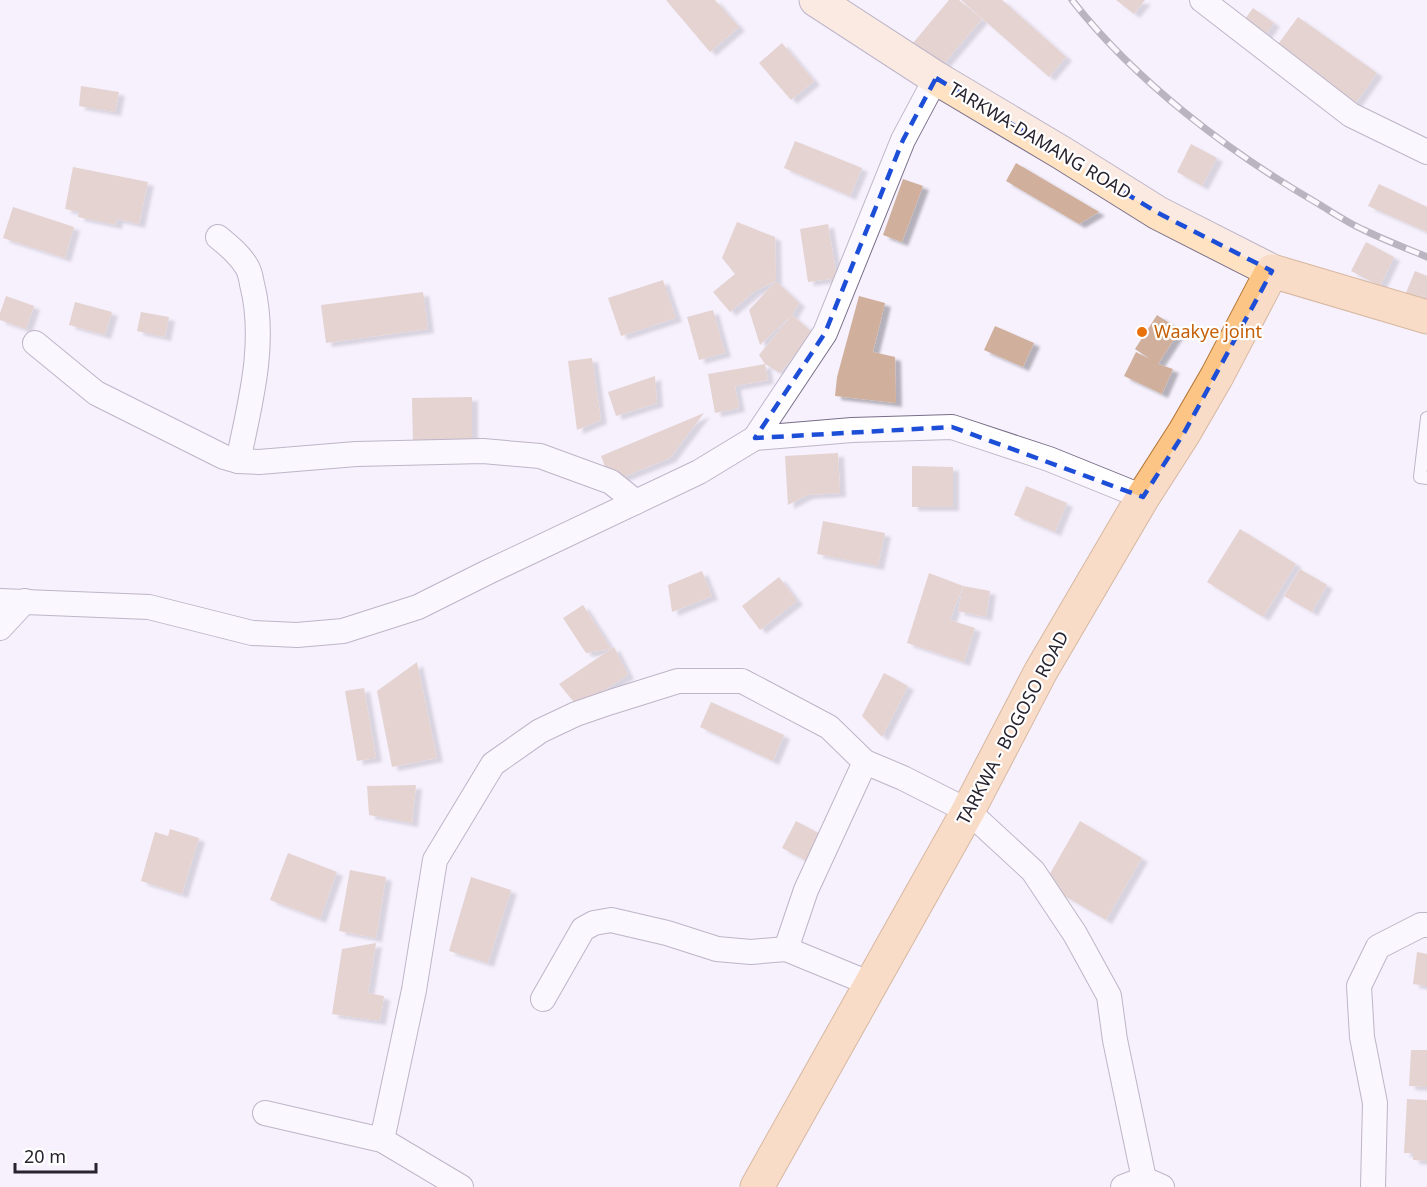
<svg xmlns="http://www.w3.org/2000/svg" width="1427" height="1187" font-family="'Noto Sans',sans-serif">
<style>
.building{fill:#d0af9c;filter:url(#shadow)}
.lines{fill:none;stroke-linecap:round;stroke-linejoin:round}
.lane-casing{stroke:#796d88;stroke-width:14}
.street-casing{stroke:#796d88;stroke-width:26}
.secondary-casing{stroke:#796d88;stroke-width:35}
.primary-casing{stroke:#b07231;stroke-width:35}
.lane{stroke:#fff;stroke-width:12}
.street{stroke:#fff;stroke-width:24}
.secondary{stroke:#fee2c2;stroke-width:33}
.primary{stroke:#fcc485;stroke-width:33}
.rail-casing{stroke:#706b77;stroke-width:7}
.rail{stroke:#fff;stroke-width:4.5;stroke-dasharray:14;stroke-linecap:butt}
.marked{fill:none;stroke:#1d4ed8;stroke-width:4.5;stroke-dasharray:12 8;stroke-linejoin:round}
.food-dot{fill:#e8710a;stroke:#fff;stroke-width:2}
.labels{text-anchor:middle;stroke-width:4.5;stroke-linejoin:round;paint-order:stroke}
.street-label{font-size:18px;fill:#28232e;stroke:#fff}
.food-label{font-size:18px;fill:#c56008;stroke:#fff;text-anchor:start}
</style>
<defs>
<filter id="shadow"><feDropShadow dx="6" dy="4" stdDeviation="1.5" flood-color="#0004"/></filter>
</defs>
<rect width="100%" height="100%" fill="#f6f1fd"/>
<g class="building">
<polygon points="666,0 715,0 739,27 710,52"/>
<polygon points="949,0 959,0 982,19 941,67 913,43"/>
<polygon points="961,0 1002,0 1066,57 1049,77"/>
<polygon points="1116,0 1145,0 1134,14"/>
<polygon points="1253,8 1274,23 1263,38 1242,23"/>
<polygon points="1298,17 1377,73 1352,108 1273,51"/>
<polygon points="782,43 814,81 791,100 759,63"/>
<polygon points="81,86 119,92 115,112 79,106"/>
<polygon points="795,141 862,168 850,196 784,168"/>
<polygon points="1191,144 1217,158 1202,186 1177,172"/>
<polygon points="1016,163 1099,212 1079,224 1006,181"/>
<polygon points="73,167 148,182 139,224 117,219 116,225 78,217 79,212 65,209"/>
<polygon points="903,179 923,186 902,242 883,235"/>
<polygon points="1379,184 1427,207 1427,232 1368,206"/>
<polygon points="13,207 74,227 65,258 3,238"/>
<polygon points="737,222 775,237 776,281 799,303 792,315 760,345 749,310 776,281 755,291 730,312 713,292 735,274 722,258"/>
<polygon points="828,224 837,278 808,282 800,229"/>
<polygon points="1366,242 1394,257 1380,286 1351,271"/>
<polygon points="1415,271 1427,276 1427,304 1405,295"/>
<polygon points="663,280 676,318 621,336 608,298"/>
<polygon points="423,292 428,329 326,343 321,305"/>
<polygon points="6,296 34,306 26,329 0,320 0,313"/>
<polygon points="859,296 885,303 873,352 895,357 896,403 835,396 837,377"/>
<polygon points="75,302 112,312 105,335 69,325"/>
<polygon points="713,310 725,353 699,360 687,317"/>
<polygon points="141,312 169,317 165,337 137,331"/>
<polygon points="792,315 813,333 780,373 765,364 759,355"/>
<polygon points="1157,315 1180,330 1158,364 1173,369 1162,394 1124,376 1136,352 1150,359 1135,349"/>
<polygon points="995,326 1034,343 1023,367 984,350"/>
<polygon points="592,358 601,420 577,430 568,361"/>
<polygon points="765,364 768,380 735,386 739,408 715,413 708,374"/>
<polygon points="655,376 657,403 616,416 608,392"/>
<polygon points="472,397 472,442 413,443 412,398"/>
<polygon points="704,413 670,458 611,482 601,456"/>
<polygon points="838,453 840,493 807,495 788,505 785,456"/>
<polygon points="912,466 953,467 953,507 912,507"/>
<polygon points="1026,486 1067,503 1055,532 1014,515"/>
<polygon points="823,521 885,533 878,566 817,554"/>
<polygon points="1240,529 1296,564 1263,617 1207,582"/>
<polygon points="1300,569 1327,585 1312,612 1284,596"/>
<polygon points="702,571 712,596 672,612 668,585"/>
<polygon points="929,573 963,586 990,591 986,617 958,611 963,586 950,620 975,628 964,662 907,643"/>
<polygon points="779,577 797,601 760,630 742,606"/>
<polygon points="583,605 611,649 614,647 628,675 578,707 559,684 611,649 586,653 563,618"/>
<polygon points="417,662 437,758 392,767 377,691"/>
<polygon points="884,673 908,686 882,737 862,716"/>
<polygon points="364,688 376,758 357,761 345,691"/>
<polygon points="711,702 784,735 773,761 700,727"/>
<polygon points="416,785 412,823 369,815 367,786"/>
<polygon points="796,821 828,838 814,865 782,848"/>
<polygon points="1080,821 1142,858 1106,920 1044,884"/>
<polygon points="170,829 199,838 182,894 141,881 155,832 168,836"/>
<polygon points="288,853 337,872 320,919 270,900"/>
<polygon points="350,870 386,877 376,938 339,931"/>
<polygon points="471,877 511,890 488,963 449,951"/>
<polygon points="376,943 368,993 384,996 380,1021 332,1014 342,949"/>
<polygon points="1417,952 1427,954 1427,986 1413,984"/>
<polygon points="1411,1050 1427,1050 1427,1087 1409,1086"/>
<polygon points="1407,1099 1427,1100 1427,1161 1413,1160 1413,1153 1404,1153"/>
</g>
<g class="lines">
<defs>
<polyline id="lane" points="1427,418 1420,477 1427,478"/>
<g id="street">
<polyline points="1202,0 1351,115 1427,152"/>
<path d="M218,237C229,246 240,255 247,267C250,272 251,278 252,284C267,342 250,404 238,461"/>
<polyline points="35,343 96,393 224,457 238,461 259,462 356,454 483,451 540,456 611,482 636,502"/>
<polyline points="755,438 825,333 903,140 936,78"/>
<polyline points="0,601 149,607 252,633 297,635 343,631 418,607 488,572 699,472 755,438 852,430 952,427 1049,459 1143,497"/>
<polyline points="0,628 25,601"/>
<polyline points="786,949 806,890 865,762"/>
<polyline points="543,999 583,929 594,923 611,920 667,933 717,949 751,952 786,949 871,984"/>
<polyline points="265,1113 382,1140 461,1187"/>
<polyline points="382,1140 414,990 435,860 493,764 540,731 576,714 611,702 678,681 742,681 829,727 865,762 903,778 968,811 1033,871 1075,934 1109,996 1115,1040 1144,1179 1162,1187"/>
<polyline points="1123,1187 1144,1179"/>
<polyline points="1373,1187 1375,1103 1362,1037 1359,986 1378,947 1421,925 1427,925"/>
</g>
<polyline id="secondary" points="816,0 936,78 1062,153 1158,213 1272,271"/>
<polyline id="primary" points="757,1187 968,811 1041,671 1143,497 1184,433 1217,376 1272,271 1427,317"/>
</defs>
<use href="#lane" class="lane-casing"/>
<use href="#street" class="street-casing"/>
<use href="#secondary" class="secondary-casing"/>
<use href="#primary" class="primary-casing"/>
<use href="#lane" class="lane"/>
<use href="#street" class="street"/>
<use href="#secondary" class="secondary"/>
<use href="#primary" class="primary"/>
<defs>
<path id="rail" d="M1072,0C1135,81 1229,152 1317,203C1332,212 1348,223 1364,230C1384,240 1406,248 1427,257"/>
</defs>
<use href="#rail" class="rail-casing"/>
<use href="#rail" class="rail"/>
</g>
<path d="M0 0H1427V1187H0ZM936,78L1158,213L1272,271L1184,433L1143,497L952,427L755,438L825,333L903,140Z" fill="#f6f1fd" fill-opacity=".55" fill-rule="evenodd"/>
<path class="marked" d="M936,78L1158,213L1272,271L1184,433L1143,497L952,427L755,438L825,333L903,140Z"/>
<circle class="food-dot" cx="1142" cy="332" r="6"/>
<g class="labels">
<g class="street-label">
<text transform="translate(1040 141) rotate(31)" y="6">TARKWA-DAMANG ROAD</text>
<text transform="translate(1013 728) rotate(-62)" y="6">TARKWA - BOGOSO ROAD</text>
</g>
<g class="food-label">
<text x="1154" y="338">Waakye joint</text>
</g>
</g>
<path d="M15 1163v9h81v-9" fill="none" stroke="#28232e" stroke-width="3"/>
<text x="24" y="1163" font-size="18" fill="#28232e" stroke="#ffffff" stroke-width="4.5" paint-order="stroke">20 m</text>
</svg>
